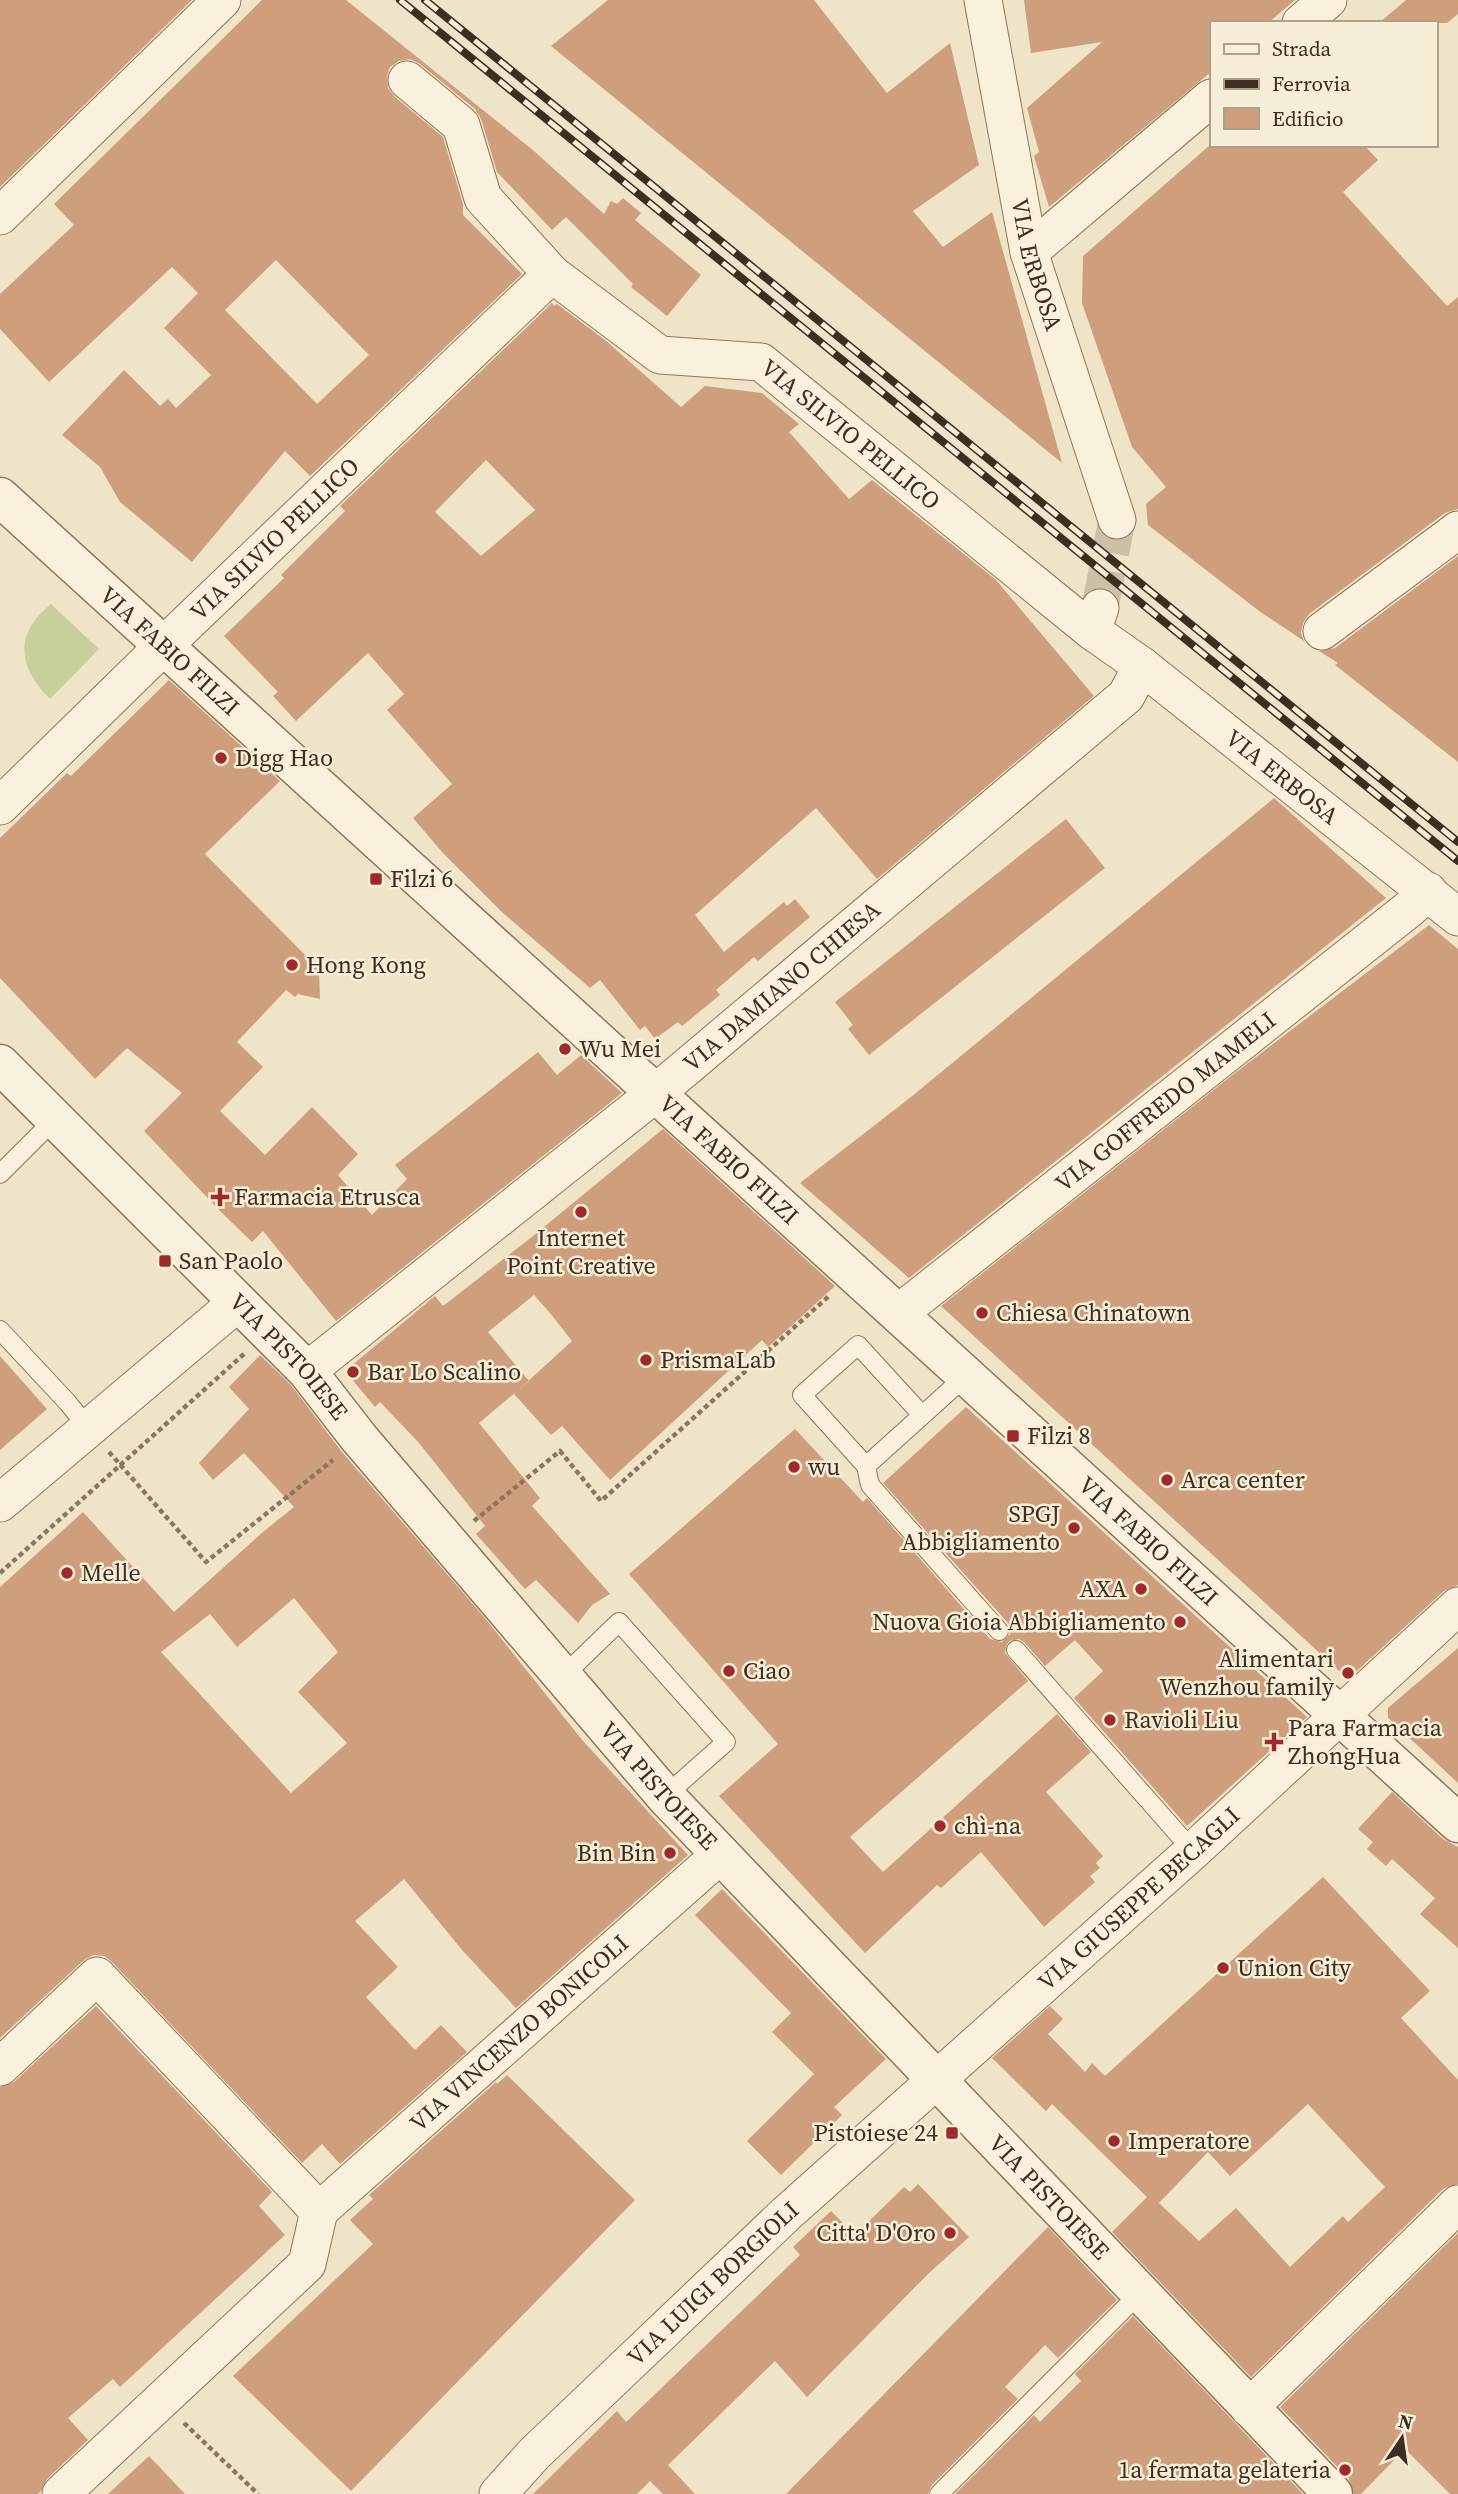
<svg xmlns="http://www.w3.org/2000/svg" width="1458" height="2494" font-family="'Source Serif 4',serif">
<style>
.green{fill:#c9cf9b}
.building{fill:#cf9f7d;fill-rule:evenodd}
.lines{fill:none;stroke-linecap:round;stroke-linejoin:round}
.minor-tunnel{stroke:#ccc0a6;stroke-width:37;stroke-dasharray:37 18;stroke-linecap:butt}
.service-casing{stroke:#8d765c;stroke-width:20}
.minor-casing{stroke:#8d765c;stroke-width:39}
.tertiary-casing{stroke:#8d765c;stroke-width:41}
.path{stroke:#8d765c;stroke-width:4.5;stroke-dasharray:5 3.5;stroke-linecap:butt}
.service{stroke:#faf1dc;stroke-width:18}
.minor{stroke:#faf1dc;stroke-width:37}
.tertiary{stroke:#faf1dc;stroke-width:38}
.rail-casing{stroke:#3d2e20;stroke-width:8}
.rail{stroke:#f7eed8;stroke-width:5;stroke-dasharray:16;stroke-linecap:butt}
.poi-dot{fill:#9e2a2b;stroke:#f7eed8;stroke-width:2.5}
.labels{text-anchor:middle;stroke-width:5;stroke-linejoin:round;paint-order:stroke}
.street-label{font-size:24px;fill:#3d2e20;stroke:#f7eed8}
.poi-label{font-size:24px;fill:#3d2e20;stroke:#f7eed8;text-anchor:start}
</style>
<rect width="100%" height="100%" fill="#f0e4c8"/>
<path class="green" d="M51,604L99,649L50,699C18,667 13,634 51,604Z"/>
<g class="building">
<polygon points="0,0 192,0 0,187"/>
<path d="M262,0H346L534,151L604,214L611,201L617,204L623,198L641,213L635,220L701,275L667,316L631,287L633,284L566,217L552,230L497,172L481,119L475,109L420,64L410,59L399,61L390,67L387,76L388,88L394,96L443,137L463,204V215L522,274L310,476L285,451L192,562L120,502L100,467L62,435L124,370L160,406L168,399L176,408L211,375L164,328L198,293L172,267L49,382L0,329V294L74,225L54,204ZM276,260L369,355L317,404L225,310Z"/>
<polygon points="608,0 814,0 887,93 950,43 979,165 913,211 943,247 992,212 1062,463 551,46"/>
<polygon points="1024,0 1295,0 1268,23 1211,23 1211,72 1049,207 1034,156 1039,152 1027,108 1102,42 1031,53"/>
<polygon points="1406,0 1458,0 1458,14 1447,23 1379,23"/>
<polygon points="1210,145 1364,145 1378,160 1343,192 1447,306 1458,297 1458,509 1445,513 1309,614 1303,623 1301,633 1304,641 1259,611 1148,525 1146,504 1166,487 1132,447 1082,303 1083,256"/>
<path d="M552,303L554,306L557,304L605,340L681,407L705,386L762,393L799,424L789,432L849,499L872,480L996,580L1094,696L877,879L816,808L695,915L724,952L784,902L787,906L795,899L810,917L758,961L754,957L716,990L720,995L682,1026L678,1022L655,1039L645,1026L640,1030L600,980L590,988L503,913L443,853L413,818L452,784L387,710L404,694L368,653L296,721L273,696L278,692L224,636L284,578L281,575L345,511L340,506ZM486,460L535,510L481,556L435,512Z"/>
<polygon points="1458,556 1458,762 1335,665 1338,663 1319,651 1335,648"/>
<polygon points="169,680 280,781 205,854 319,969 320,999 298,994 295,997 286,990 237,1042 263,1067 220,1111 265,1155 312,1107 358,1154 338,1175 372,1215 407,1179 395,1165 538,1052 557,1075 581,1055 622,1093 336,1321 263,1231 252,1242 219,1210 144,1131 182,1093 127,1048 95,1079 0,978 0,838 67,773 71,776"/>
<polygon points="1274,798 1386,898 909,1278 800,1183 911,1097"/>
<polygon points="1066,819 1105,868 869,1055 848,1029 853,1025 835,1002"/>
<polygon points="1429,925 1458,949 1458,1585 1444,1591 1348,1679 941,1306 1235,1073"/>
<polygon points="663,1129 835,1286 768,1347 762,1340 610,1480 562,1426 551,1435 514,1394 572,1341 550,1313 534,1295 488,1332 529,1381 479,1423 540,1498 532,1506 610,1594 592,1605 578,1623 536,1580 525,1589 476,1534 485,1526 419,1443 380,1402 375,1407 345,1371 435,1296 443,1306 533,1236"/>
<path d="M260,1355L291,1385L342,1452L484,1617L583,1741L688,1855L516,2008L462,1950L404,1879L355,1921L398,1967L366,1997L415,2050L441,2025L467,2052L340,2164L322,2144L302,2163L112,1962L104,1956L93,1955L83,1961L0,2038V1587L83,1512L174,1612L264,1531L294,1507L244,1453L213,1480L199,1463L249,1409L229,1387ZM294,1598L338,1652L298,1692L347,1743L291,1793L161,1652L210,1614L237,1647Z"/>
<polygon points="0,1356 47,1409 0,1450"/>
<polygon points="966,1407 1307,1717 1187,1826 1074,1698 1103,1671 1075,1640 1045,1666 1024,1642 1019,1639 1009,1641 1006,1646 1005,1653 1028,1681 850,1837 883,1872 1057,1714 1091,1752 1046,1792 1103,1856 1096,1863 1100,1868 1090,1876 1095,1882 1044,1927 981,1852 941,1888 937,1885 865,1953 719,1796 778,1744 629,1574 795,1429 863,1502 867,1498 990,1639 1002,1642 1010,1634 1008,1623 883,1483"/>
<polygon points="1458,1648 1458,1783 1388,1718 1388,1708"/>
<polygon points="1392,1792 1443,1839 1458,1847 1458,1948 1420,1914 1435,1898 1392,1859 1386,1866 1367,1849 1373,1842 1358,1829"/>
<path d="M1323,1877L1430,1991L1401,2018L1458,2080V2184L1443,2189L1251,2377L1112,2232L1147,2197L1052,2104L1046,2111L992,2058L1050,2006L1063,2019L1048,2034L1085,2072L1092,2063L1105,2076ZM1308,2104L1385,2187L1348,2222L1343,2216L1290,2267L1236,2208L1199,2241L1159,2203L1208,2152L1230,2176Z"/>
<polygon points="722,1889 886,2059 834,2107 842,2115 781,2175 747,2141 814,2074 772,2032 791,2013 695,1915"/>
<polygon points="96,2006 272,2192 259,2206 285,2235 120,2387 113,2379 68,2418 88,2440 47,2479 41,2491 38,2494 0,2494 0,2087 14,2082"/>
<polygon points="507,2075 635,2200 351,2491 233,2376 373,2244 350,2220 373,2199 369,2195 496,2082 497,2084"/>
<polygon points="918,2184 969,2237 928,2274 807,2397 775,2361 668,2465 695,2494 663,2494 650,2481 637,2494 533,2494 617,2411 626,2422 800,2255 793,2247 831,2211 855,2235 904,2187 910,2192"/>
<polygon points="1048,2227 1117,2300 1058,2358 1045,2345 1005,2387 1018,2399 931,2486 928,2494 786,2494"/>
<polygon points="1458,2233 1458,2494 1450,2494 1405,2449 1361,2494 1354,2494 1349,2479 1280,2407"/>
<polygon points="1133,2316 1303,2494 955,2494 1034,2415 1040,2422 1081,2381 1075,2374"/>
<polygon points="149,2456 185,2494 108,2494"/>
</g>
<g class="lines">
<polyline class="minor-tunnel" points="1100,607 1117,520"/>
<defs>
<g id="service">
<polyline points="0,1174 54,1120"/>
<polyline points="0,1330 68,1403 88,1428"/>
<polyline points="967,1375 866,1466 870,1485 999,1631"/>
<polyline points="866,1466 802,1395 858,1345 922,1415"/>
<polyline points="1016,1650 1193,1851"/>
<polyline points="562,1677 619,1622 726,1742 665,1796"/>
<polyline points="939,2494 1140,2293"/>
</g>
<g id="minor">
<path id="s1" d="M983,0L1029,252L1117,520"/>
<polyline points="1301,23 1328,0"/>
<polyline points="407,80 461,125 483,198 552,274"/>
<polyline points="0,216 222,0"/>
<polyline points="1029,252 1211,98"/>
<path id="s2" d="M1100,608L1092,631L1142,666L1458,917"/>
<polyline points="1322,631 1458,530"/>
<path id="s3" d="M0,806L183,627L552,274L660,355L761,362L1092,631"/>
<path id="s4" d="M899,1313L1409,909L1428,891"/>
<path id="s5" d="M307,1371L657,1092L1126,696L1142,666"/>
<polyline points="0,1503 237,1303"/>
<path id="s6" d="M0,2067L97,1976L319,2211L721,1854"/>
<polyline points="1249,2408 1458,2204"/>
<polyline points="61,2494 307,2264 319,2211"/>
<path id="s7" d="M498,2494L534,2454L786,2214L1193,1851L1458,1606"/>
</g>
<g id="tertiary">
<path id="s8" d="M0,497L1458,1823"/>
<path id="s9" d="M0,1064L307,1371L359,1438L665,1796L1333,2494"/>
</g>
</defs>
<use href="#service" class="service-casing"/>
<use href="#minor" class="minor-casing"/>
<use href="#tertiary" class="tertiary-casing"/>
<g class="path">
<polyline points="109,1452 206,1562 333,1460"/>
<polyline points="474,1521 560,1451 601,1501 829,1296"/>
<polyline points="0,1573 244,1354"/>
<polyline points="184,2423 258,2494"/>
</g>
<use href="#service" class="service"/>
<use href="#minor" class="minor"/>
<use href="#tertiary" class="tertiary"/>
<defs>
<g id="rail">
<polyline points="400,0 1458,861"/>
<polyline points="425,0 1458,842"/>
</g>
</defs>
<use href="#rail" class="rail-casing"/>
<use href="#rail" class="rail"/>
</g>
<g class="poi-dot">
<circle cx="221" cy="758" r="7"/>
<rect x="369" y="872" width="14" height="14" rx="3.5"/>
<circle cx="292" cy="965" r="7"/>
<circle cx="565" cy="1049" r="7"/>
<path d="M216.5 1186.5h7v7h7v7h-7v7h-7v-7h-7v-7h7z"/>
<circle cx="581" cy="1212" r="7"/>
<rect x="158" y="1254" width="14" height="14" rx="3.5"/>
<circle cx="982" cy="1313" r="7"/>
<circle cx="646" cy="1360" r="7"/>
<circle cx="353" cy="1372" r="7"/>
<rect x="1006" y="1429" width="14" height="14" rx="3.5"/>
<circle cx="794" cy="1467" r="7"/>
<circle cx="1167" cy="1480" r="7"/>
<circle cx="1074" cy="1528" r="7"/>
<circle cx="67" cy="1573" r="7"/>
<circle cx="1141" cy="1589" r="7"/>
<circle cx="1180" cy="1622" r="7"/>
<circle cx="729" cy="1671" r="7"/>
<circle cx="1348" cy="1673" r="7"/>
<circle cx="1110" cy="1720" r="7"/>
<path d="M1270.5 1731.5h7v7h7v7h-7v7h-7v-7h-7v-7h7z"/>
<circle cx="940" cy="1826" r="7"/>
<circle cx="670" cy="1853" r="7"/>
<circle cx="1223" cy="1968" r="7"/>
<rect x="945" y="2126" width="14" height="14" rx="3.5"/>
<circle cx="1114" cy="2141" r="7"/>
<circle cx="950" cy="2233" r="7"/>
<circle cx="1345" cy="2470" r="7"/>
</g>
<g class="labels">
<g class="street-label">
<text dy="8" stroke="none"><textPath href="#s1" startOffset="270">VIA ERBOSA</textPath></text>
<text dy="8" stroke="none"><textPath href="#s3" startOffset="1118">VIA SILVIO PELLICO</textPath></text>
<text dy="8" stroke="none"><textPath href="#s3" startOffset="383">VIA SILVIO PELLICO</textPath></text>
<text dy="8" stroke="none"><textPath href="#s8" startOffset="229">VIA FABIO FILZI</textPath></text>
<text dy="8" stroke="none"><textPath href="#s2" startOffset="264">VIA ERBOSA</textPath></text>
<text dy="8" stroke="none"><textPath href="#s5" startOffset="611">VIA DAMIANO CHIESA</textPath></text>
<text dy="8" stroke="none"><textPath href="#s4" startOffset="340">VIA GOFFREDO MAMELI</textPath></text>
<text dy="8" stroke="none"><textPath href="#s8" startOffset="985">VIA FABIO FILZI</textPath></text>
<text dy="8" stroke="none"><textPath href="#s9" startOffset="411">VIA PISTOIESE</textPath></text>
<text dy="8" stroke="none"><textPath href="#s8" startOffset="1552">VIA FABIO FILZI</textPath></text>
<text dy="8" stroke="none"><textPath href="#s9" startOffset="978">VIA PISTOIESE</textPath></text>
<text dy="8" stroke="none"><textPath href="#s7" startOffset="875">VIA GIUSEPPE BECAGLI</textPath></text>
<text dy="8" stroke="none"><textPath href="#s6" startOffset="724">VIA VINCENZO BONICOLI</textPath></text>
<text dy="8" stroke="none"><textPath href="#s9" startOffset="1545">VIA PISTOIESE</textPath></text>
<text dy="8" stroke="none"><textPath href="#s7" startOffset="301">VIA LUIGI BORGIOLI</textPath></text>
</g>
<g class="poi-label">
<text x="235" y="766">Digg Hao</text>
<text x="390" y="887">Filzi 6</text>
<text x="306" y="973">Hong Kong</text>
<text x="579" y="1057">Wu Mei</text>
<text x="234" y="1205">Farmacia Etrusca</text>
<text x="581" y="1246" text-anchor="middle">Internet<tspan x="581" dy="28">Point Creative</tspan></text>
<text x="179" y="1269">San Paolo</text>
<text x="996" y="1321">Chiesa Chinatown</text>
<text x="660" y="1368">PrismaLab</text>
<text x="367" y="1380">Bar Lo Scalino</text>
<text x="1027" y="1444">Filzi 8</text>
<text x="808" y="1475">wu</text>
<text x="1181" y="1488">Arca center</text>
<text x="1060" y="1522" text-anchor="end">SPGJ<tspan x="1060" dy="28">Abbigliamento</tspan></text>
<text x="81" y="1581">Melle</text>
<text x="1127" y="1597" text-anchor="end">AXA</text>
<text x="1166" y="1630" text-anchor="end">Nuova Gioia Abbigliamento</text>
<text x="1334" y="1667" text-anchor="end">Alimentari<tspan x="1334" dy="28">Wenzhou family</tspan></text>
<text x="743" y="1679">Ciao</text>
<text x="1124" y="1728">Ravioli Liu</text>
<text x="1288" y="1736">Para Farmacia<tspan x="1288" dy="28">ZhongHua</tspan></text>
<text x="954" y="1834">chì-na</text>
<text x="656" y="1861" text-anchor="end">Bin Bin</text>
<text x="1237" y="1976">Union City</text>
<text x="938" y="2141" text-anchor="end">Pistoiese 24</text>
<text x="1128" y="2149">Imperatore</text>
<text x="936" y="2241" text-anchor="end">Citta' D'Oro</text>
<text x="1331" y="2478" text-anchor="end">1a fermata gelateria</text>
</g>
</g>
<rect x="1210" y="21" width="228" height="126" fill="#f7eed8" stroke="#ada18e" stroke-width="2"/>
<rect x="1224" y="44" width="35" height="10" fill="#faf1dc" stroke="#ada18e" stroke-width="2"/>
<text x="1272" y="56" font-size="21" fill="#3d2e20">Strada</text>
<rect x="1224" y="79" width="35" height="10" fill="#3d2e20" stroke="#ada18e" stroke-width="2"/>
<text x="1272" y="91" font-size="21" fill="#3d2e20">Ferrovia</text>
<rect x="1224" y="108" width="35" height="21" fill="#cf9f7d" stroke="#ada18e" stroke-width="2"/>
<text x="1272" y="126" font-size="21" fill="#3d2e20">Edificio</text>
<g transform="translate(1402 2438) rotate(13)" stroke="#f7eed8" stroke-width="5" paint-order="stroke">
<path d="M0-5L12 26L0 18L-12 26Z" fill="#3d2e20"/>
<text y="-10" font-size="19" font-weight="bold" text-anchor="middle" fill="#3d2e20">N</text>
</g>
</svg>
